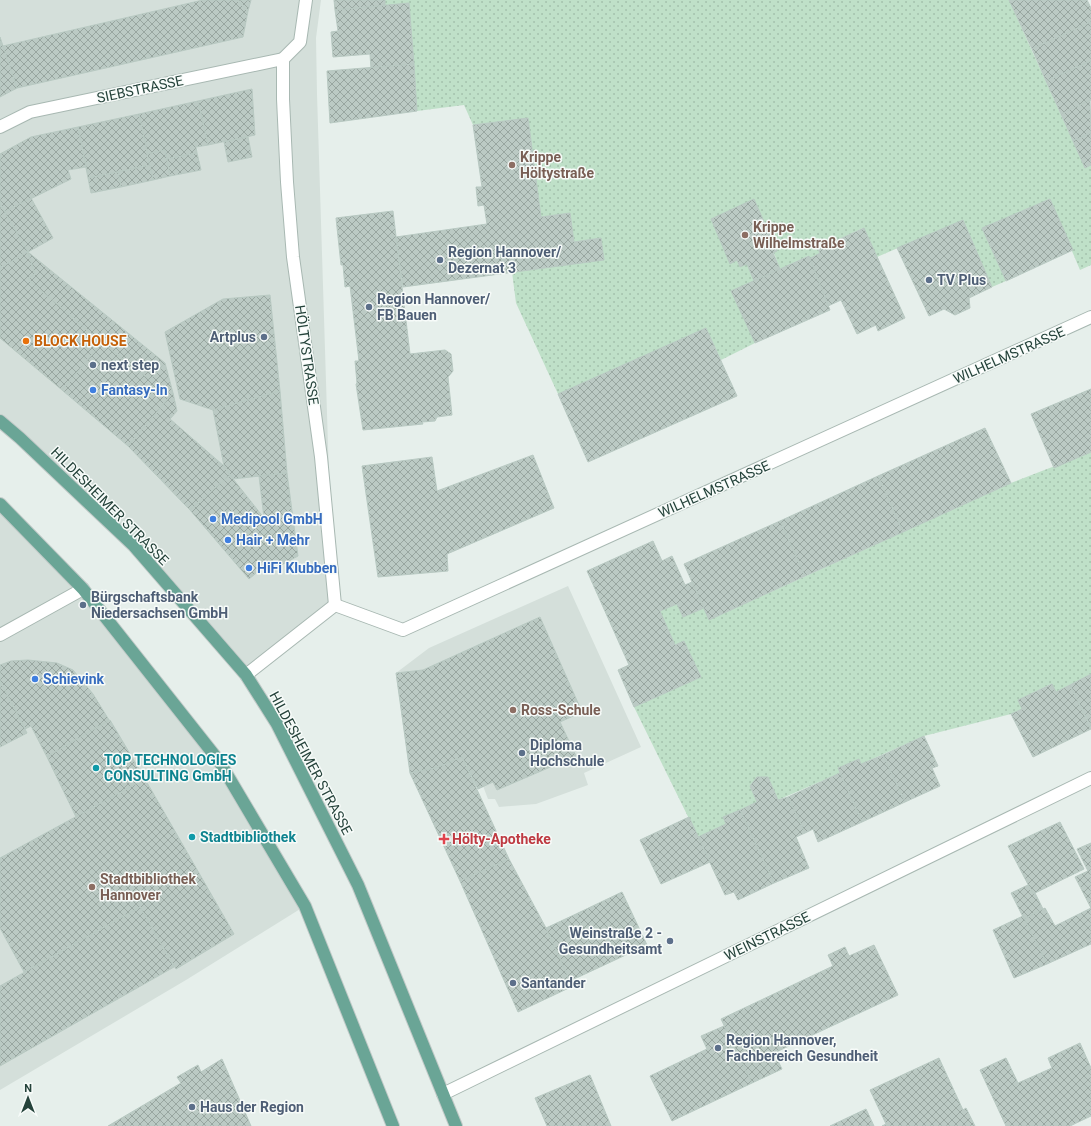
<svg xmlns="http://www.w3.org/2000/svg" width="1091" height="1126" font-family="Roboto,sans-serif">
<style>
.built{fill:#d4dfda}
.garden{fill:url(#garden-dots)}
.building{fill:url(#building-cross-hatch);stroke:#b8c9c2}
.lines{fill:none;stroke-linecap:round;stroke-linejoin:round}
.minor-casing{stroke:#a8b8b2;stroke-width:14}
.major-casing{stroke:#c2cac8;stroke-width:14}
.minor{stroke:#fff;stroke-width:12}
.major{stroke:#6aa596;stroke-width:12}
.education-dot{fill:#8d6e63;stroke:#f7fbf9;stroke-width:1.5}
.service-dot{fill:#5c6f8a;stroke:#f7fbf9;stroke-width:1.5}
.food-dot{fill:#e8710a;stroke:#f7fbf9;stroke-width:1.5}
.shop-dot{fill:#3f7fe0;stroke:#f7fbf9;stroke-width:1.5}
.culture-dot{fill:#0f9aa8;stroke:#f7fbf9;stroke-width:1.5}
.health-dot{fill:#e0444e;stroke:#f7fbf9;stroke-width:1.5}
.labels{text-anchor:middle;stroke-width:3;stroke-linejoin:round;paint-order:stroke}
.street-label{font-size:14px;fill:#24423a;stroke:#f7fbf9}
.education-label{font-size:14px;font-weight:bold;fill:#785e54;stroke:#f7fbf9;text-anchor:start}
.service-label{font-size:14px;font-weight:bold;fill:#4e5e75;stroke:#f7fbf9;text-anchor:start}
.food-label{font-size:14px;font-weight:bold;fill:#c56008;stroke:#f7fbf9;text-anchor:start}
.shop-label{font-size:14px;font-weight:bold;fill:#366cbe;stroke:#f7fbf9;text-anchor:start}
.culture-label{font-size:14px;font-weight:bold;fill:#0d838f;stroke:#f7fbf9;text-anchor:start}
.health-label{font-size:14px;font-weight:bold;fill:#be3a42;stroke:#f7fbf9;text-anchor:start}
</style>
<defs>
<pattern id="garden-dots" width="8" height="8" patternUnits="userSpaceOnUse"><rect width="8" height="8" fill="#bfe0c8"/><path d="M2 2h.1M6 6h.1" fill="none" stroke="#a4c1ad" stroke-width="1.8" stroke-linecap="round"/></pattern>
<pattern id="building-cross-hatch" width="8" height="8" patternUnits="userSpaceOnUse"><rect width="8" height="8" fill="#bbcac4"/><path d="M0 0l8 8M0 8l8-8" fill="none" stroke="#98a6a0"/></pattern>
</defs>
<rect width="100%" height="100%" fill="#e6efeb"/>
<g class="built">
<polygon points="0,0 321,0 316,38 317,94 333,605 247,673 134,545 0,420"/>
<polygon points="0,504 83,589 219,761 305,906 186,980 0,1090"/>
<polygon points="568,586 641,747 584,773 588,785 536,804 499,807 495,799 488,799 483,786 478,789 462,757 436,768 410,773 396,673 429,648"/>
</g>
<g class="garden">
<polygon points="385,0 1009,0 1085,168 1091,165 1091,265 1080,270 1050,199 982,228 1006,281 992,287 963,220 877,257 863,228 818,249 820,253 809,259 808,256 780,269 754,200 711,219 731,263 737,260 740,267 747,264 754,281 755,343 721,360 706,328 558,394 516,303 512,272 603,260 600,238 574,242 570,213 541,217 528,118 473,125 464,105 417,111 414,64 409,4 385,6"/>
<polygon points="1091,452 1091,674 1056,692 1051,684 1018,700 1022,709 1011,714 924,736 861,764 859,759 838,768 840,773 778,800 768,777 757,777 750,786 757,802 724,817 726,824 698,837 634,707 701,677 684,641 675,645 660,611 677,604 683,617 704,608 709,620 1011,483"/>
</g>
<g class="building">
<polygon points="203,0 237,0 248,11 243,37 17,88 3,46"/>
<polygon points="237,0 251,0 248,11"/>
<polygon points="334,0 385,0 385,6 335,10"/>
<polygon points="1009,0 1087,0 1091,8 1091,22 1032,49"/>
<polygon points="409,3 414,64 371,69 370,54 333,57 331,32 338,31 335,10"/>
<polygon points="1091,22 1091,61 1046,81 1032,49"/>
<polygon points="0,37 17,88 0,97"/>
<polygon points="1091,61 1091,100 1061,114 1046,81"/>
<polygon points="414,64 417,111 330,123 327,71"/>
<polygon points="252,89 255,135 208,145 198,101"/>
<polygon points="1090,100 1091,133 1073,141 1061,114"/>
<polygon points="198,101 208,145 196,147 197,153 167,159 165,150 147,154 139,114"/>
<polygon points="139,114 150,165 88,178 78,127"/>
<polygon points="528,118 541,217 570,213 574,242 601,238 604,260 403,287 396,237 487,224 484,205 478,206 476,187 482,187 473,125"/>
<polygon points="78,127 86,167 68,170 71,179 4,212 0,204 0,154 31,137"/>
<polygon points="1091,133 1091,165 1085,168 1073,141"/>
<polygon points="248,137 252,157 228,162 224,142"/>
<polygon points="165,150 170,176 153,180 147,154"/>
<polygon points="197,153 201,170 170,176 167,159"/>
<polygon points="150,165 153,180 121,187 118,172"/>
<polygon points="118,172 121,187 91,193 88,178"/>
<polygon points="31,198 53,238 28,252 4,212"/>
<polygon points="754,199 777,251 773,253 780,269 754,281 747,264 740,267 737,260 730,264 711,219"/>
<polygon points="1050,199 1073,250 1006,281 982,228"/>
<polygon points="0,204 28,252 0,268"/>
<polygon points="393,211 410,354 445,350 451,354 453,371 448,377 452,415 437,417 435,421 422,422 423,424 363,430 356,384 357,383 355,361 359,361 350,286 345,287 343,265 341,265 336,218"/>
<polygon points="963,220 992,287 969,298 970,308 955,315 944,309 929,316 897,248"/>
<polygon points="864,228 905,318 878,331 876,325 857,334 841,300 828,306 809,259 820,253 818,249"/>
<polygon points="28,252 35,274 28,279 102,343 62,390 0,338 0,268"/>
<polygon points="28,252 165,363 150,380 102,343 28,279 35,274"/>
<polygon points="809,256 830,310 755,343 731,291"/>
<polygon points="270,295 280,391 213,410 180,399 165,332 223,299"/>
<polygon points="706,328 737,396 588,462 558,394"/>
<polygon points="102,343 150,380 165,363 173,393 128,446 62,390"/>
<polygon points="1091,389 1091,452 1054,468 1031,414"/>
<polygon points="280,391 287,473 233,479 224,466 213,410"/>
<polygon points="173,393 177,411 170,419 224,466 230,475 190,510 128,446"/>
<polygon points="985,428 1011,483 903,532 878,476"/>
<polygon points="533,455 554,508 447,554 448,571 378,577 362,466 432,457 437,491"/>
<polygon points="287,473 298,556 274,569 267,564 249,579 190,510 230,475 264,518 259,476"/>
<polygon points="878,476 903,532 805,576 780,521"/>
<polygon points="780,521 805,576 709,620 684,564"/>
<polygon points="653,541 662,561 672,556 685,585 692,582 704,608 683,617 677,604 660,611 675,645 684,641 701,677 634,707 618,670 629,665 587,571"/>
<polygon points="540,617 582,712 560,722 576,756 497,790 493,782 478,789 462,757 436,768 410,773 396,673 423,670"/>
<polygon points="28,660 57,663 73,670 93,694 109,720 47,757 31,726 25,729 0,681 0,665 11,661"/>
<polygon points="1091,674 1091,727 1070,685"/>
<polygon points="0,681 27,733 0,747"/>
<polygon points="1052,684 1056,692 1070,685 1091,729 1033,757 1011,714 1022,709 1018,700"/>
<polygon points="110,720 145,779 76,817 47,757"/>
<polygon points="924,736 938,766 932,768 940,786 905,802 883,755"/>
<polygon points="883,755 905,802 862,822 838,768 859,759 861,764"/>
<polygon points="462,757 509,859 460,881 410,773 436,768"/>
<polygon points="840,773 862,822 818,842 813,829 805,833 788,797"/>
<polygon points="757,777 768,777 778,800 788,797 805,833 796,837 809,868 774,883 740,810 757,802 750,786"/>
<polygon points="145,779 234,934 176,969 140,907 24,972 0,928 0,858"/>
<polygon points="740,810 774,883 738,900 734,892 725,895 698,837 726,824 723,817"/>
<polygon points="689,817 710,862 661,884 640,840"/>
<polygon points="1060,822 1084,869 1033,894 1008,846"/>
<polygon points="1091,843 1091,908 1075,877 1088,871 1077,849"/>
<polygon points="509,859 546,928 573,986 518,1012 460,881"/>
<polygon points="1028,885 1033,894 1035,893 1043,909 1024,919 1011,893"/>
<polygon points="622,892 647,945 600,967 576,914"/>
<polygon points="140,907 174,967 0,1066 0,986"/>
<polygon points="1045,908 1055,926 1091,908 1091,944 1047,964 1024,919"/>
<polygon points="576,914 600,967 570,981 546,928"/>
<polygon points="1023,916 1047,964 1014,978 993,930"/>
<polygon points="874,945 898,995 774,1053 782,1069 752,1083 721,1019 833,966 828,955 845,947 849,956"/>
<polygon points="724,1026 752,1083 672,1121 650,1076 707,1049 701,1036"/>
<polygon points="1080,1043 1091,1068 1091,1116 1070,1126 1006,1126 980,1070 1006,1058 1018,1083 1052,1068 1048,1058"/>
<polygon points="939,1058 963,1110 966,1108 975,1126 882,1126 886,1124 870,1090"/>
<polygon points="222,1059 251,1126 108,1126 181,1083 177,1077 198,1065 201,1072"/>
<polygon points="590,1075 611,1126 547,1126 535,1098"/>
<polygon points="866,1109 874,1126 830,1126"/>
</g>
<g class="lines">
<defs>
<g id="minor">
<polyline points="306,0 300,42 283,59 283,99 287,182 293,257 321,457 335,605"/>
<polyline points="0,127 30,112 283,59"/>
<polyline points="335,605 403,630 1091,317"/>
<polyline points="0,635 83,589"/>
<polyline points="246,675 335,605"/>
<polyline points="443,1094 1091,778"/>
</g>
<g id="major">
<polyline points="0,421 20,438 134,546 246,675 277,724 358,885 456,1126"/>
<polyline points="0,504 83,589 219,761 305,906 393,1126"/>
</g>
</defs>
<use href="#minor" class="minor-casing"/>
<use href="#major" class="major-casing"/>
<use href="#minor" class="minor"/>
<use href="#major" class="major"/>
</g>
<g class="education-dot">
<circle cx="512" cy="165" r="4"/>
<circle cx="745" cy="235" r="4"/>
<circle cx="513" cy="710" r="4"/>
<circle cx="92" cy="887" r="4"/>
</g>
<g class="service-dot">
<circle cx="440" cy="260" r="4"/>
<circle cx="929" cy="280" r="4"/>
<circle cx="369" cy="307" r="4"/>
<circle cx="264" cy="337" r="4"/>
<circle cx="93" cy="365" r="4"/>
<circle cx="83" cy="605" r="4"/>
<circle cx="522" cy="753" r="4"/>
<circle cx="670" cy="941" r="4"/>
<circle cx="513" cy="983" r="4"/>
<circle cx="718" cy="1048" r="4"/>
<circle cx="192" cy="1107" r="4"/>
</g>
<circle class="food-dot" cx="26" cy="341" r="4"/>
<g class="shop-dot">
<circle cx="93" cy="390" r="4"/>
<circle cx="213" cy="519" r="4"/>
<circle cx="228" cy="540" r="4"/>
<circle cx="249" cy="568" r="4"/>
<circle cx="35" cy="679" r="4"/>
</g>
<g class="culture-dot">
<circle cx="96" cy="768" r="4"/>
<circle cx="192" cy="837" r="4"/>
</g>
<path class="health-dot" d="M442 833h4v4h4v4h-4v4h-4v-4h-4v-4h4z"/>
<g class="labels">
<g class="street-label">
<text transform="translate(140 89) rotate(-12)" y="5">SIEBSTRASSE</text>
<text transform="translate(307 355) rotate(82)" y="5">HÖLTYSTRASSE</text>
<text transform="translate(1009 355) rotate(-24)" y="5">WILHELMSTRASSE</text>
<text transform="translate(714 489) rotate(-24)" y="5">WILHELMSTRASSE</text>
<text transform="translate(110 506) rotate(45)" y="5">HILDESHEIMER STRASSE</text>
<text transform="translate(311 763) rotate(62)" y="5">HILDESHEIMER STRASSE</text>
<text transform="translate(767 936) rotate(-26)" y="5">WEINSTRASSE</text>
</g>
<g class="education-label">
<text x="520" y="162">Krippe<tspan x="520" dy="16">Höltystraße</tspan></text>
<text x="753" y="232">Krippe<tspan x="753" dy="16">Wilhelmstraße</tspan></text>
<text x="521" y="715">Ross-Schule</text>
<text x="100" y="884">Stadtbibliothek<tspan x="100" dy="16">Hannover</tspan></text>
</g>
<g class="service-label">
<text x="448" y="257">Region Hannover/<tspan x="448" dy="16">Dezernat 3</tspan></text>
<text x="937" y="285">TV Plus</text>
<text x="377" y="304">Region Hannover/<tspan x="377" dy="16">FB Bauen</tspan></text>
<text x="256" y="342" text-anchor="end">Artplus</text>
<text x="101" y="370">next step</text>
<text x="91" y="602">Bürgschaftsbank<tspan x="91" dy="16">Niedersachsen GmbH</tspan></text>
<text x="530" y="750">Diploma<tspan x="530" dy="16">Hochschule</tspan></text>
<text x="662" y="938" text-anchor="end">Weinstraße 2 -<tspan x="662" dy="16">Gesundheitsamt</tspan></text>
<text x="521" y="988">Santander</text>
<text x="726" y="1045">Region Hannover,<tspan x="726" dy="16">Fachbereich Gesundheit</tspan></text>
<text x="200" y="1112">Haus der Region</text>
</g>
<g class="food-label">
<text x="34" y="346">BLOCK HOUSE</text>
</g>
<g class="shop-label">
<text x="101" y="395">Fantasy-In</text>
<text x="221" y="524">Medipool GmbH</text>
<text x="236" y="545">Hair + Mehr</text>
<text x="257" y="573">HiFi Klubben</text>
<text x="43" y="684">Schievink</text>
</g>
<g class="culture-label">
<text x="104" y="765">TOP TECHNOLOGIES<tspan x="104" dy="16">CONSULTING GmbH</tspan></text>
<text x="200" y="842">Stadtbibliothek</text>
</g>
<g class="health-label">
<text x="452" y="844">Hölty-Apotheke</text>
</g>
</g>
<g transform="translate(28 1098)" stroke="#f7fbf9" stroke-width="3" paint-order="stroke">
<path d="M0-3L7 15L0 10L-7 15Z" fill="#24423a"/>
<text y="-6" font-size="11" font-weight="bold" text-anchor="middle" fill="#24423a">N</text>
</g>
</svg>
